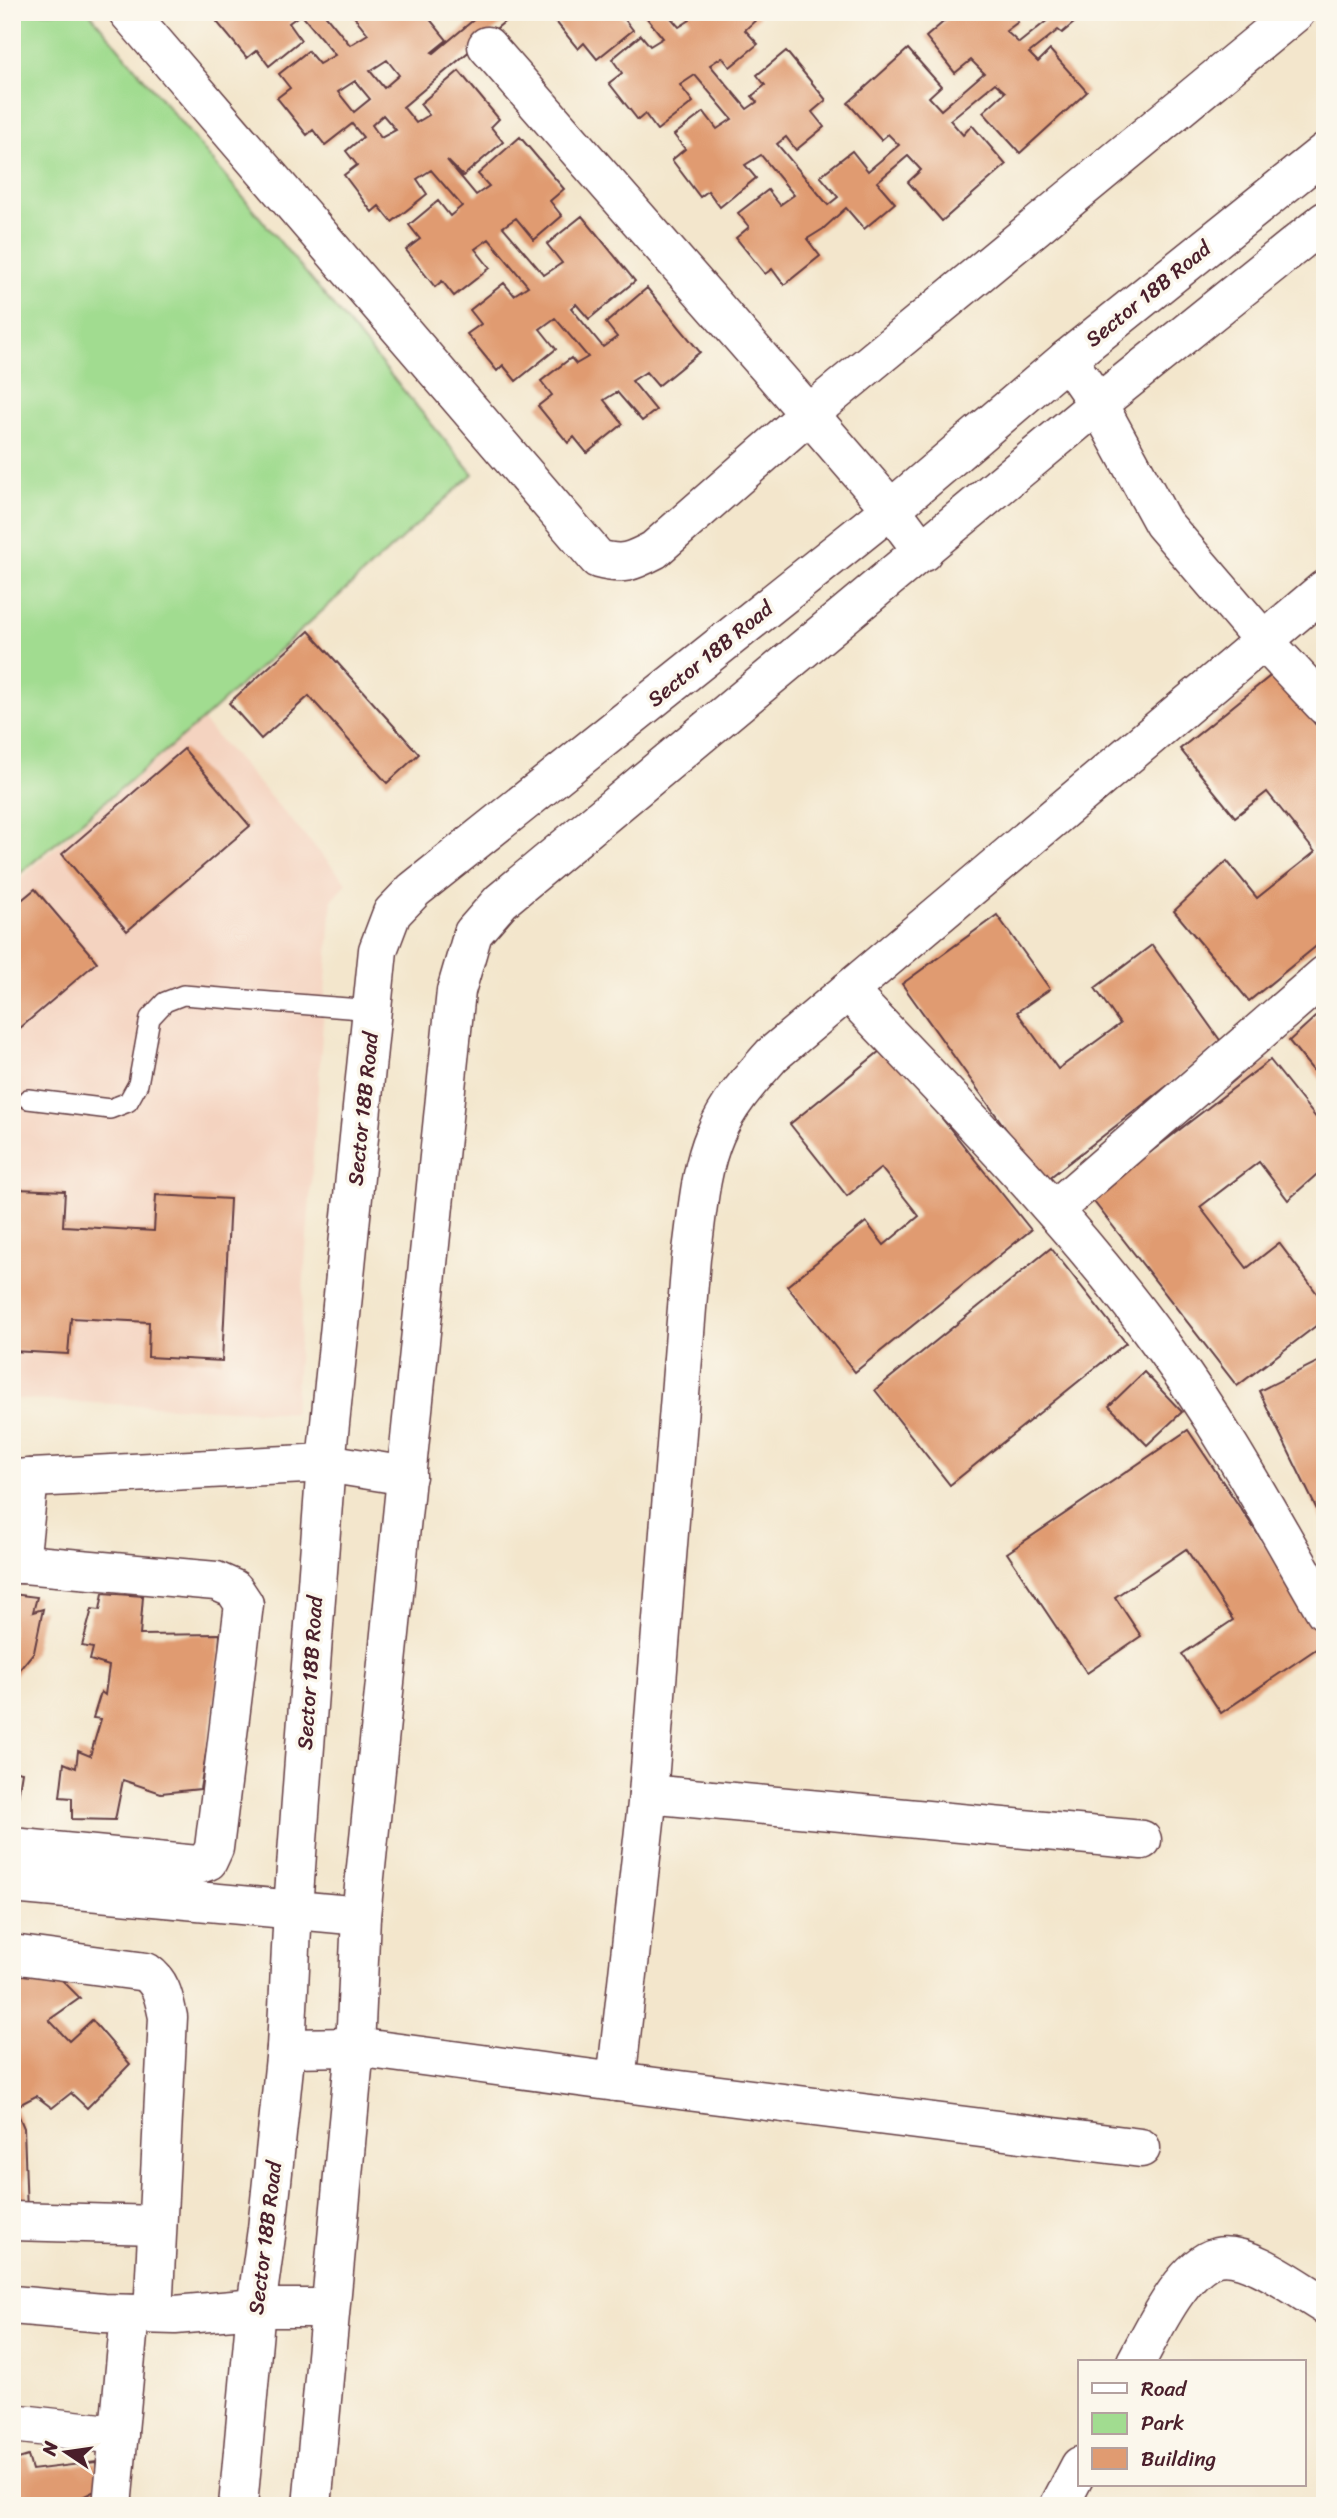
<svg xmlns="http://www.w3.org/2000/svg" width="1337" height="2518" font-family="Sriracha,sans-serif">
<style>
.built{fill:#f4d3c0}
.green{fill:#a1dc90;stroke:#767e5e;stroke-width:2}
.building{fill:#e09b71;fill-rule:evenodd}
.lines{fill:none;stroke-linecap:round;stroke-linejoin:round}
.service-casing{stroke:#633d43;stroke-width:22}
.minor-casing{stroke:#633d43;stroke-width:41}
.tertiary-casing{stroke:#633d43;stroke-width:41}
.service{stroke:#fff;stroke-width:19}
.minor{stroke:#fff;stroke-width:38}
.tertiary{stroke:#fff;stroke-width:38}
.labels{text-anchor:middle;stroke-width:7;stroke-linejoin:round;paint-order:stroke}
.street-label{font-size:21px;fill:#4a1f2b;stroke:#fbf7ec}
</style>
<rect width="100%" height="100%" fill="#fbf7ec"/>
<filter id="ink" filterUnits="userSpaceOnUse"><feTurbulence type="fractalNoise" baseFrequency=".0143" numOctaves="2"/><feDisplacementMap in="SourceGraphic" scale="14" xChannelSelector="R" yChannelSelector="G"/><feConvolveMatrix kernelMatrix="1 2 1 2 8 2 1 2 1" color-interpolation-filters="sRGB"/></filter>
<filter id="wash" filterUnits="userSpaceOnUse"><feTurbulence type="fractalNoise" baseFrequency=".00686" numOctaves="4" result="noise"/><feDisplacementMap in="SourceGraphic" scale="28" xChannelSelector="R" yChannelSelector="G"/><feGaussianBlur stdDeviation="1.57" result="paint"/><feColorMatrix in="noise" values="0 0 0 0 0 0 0 0 0 0 0 0 0 0 0 0 0 1.4 0 .05"/><feComposite in="paint" operator="in"/></filter>
<g filter="url(#wash)">
<rect width="100%" height="100%" fill="#f3e6cc"/>
<polygon class="built" points="202,720 347,883 332,900 294,1413 12,1399 12,886"/>
<polygon class="green" points="12,12 89,12 473,474 202,720 12,880"/>
<g id="blocks">
<g class="building">
<path d="M229,12H323L350,45L368,34L352,14L355,12H424L447,40L432,52L434,53L483,12H516L403,107L416,123L429,115L420,104L459,71L499,119L491,127L503,142L463,176L447,160L476,195L489,186L478,174L520,137L564,189L550,201L562,216L534,240L516,218L503,227L544,275L562,263L547,244L582,216L635,281L589,319L576,304L571,308L603,347L617,337L606,323L647,288L700,352L658,386L646,372L632,381L656,410L642,421L617,392L604,400L623,424L587,453L574,437L568,443L538,406L552,395L541,381L571,358L576,364L588,357L555,318L540,329L556,349L516,381L503,365L497,371L467,334L481,324L470,310L504,283L514,295L528,286L489,239L475,249L490,268L454,296L442,281L435,287L406,250L420,239L409,225L438,201L450,216L462,206L431,170L417,179L427,194L392,222L379,206L372,212L344,175L357,165L346,151L363,137L352,124L325,145L313,130L307,135L277,98L290,88L279,74L308,51L319,64L335,55L301,14L289,23L301,40L269,66L257,50L247,58L217,22ZM387,60L399,75L384,88L370,71ZM355,81L370,99L354,112L338,92ZM383,115L396,130L381,138L372,125Z"/>
<polygon points="548,12 619,12 633,30 597,59 584,43 578,49"/>
<polygon points="642,12 666,12 679,27 690,20 684,12 755,12 759,17 745,30 758,44 730,67 722,57 710,65 747,109 757,102 752,96 765,85 757,75 786,51 826,100 812,112 824,127 796,150 786,137 777,144 828,205 838,197 820,176 852,151 868,171 899,145 888,134 881,140 848,103 908,49 941,86 929,97 941,110 984,73 971,60 955,73 926,37 955,12 1010,12 1018,22 1006,31 1019,43 1049,19 1044,12 1087,12 1062,33 1058,30 1029,53 1038,62 1050,50 1087,92 1020,153 983,112 1005,92 995,83 950,120 963,135 972,125 1006,165 942,221 908,182 921,170 908,156 877,182 895,203 864,229 846,208 823,229 807,239 820,256 784,285 772,269 765,274 736,238 749,227 738,213 768,190 780,205 794,195 761,155 745,165 756,178 720,207 708,191 700,197 672,160 685,149 674,135 704,112 717,129 732,119 695,75 680,85 693,102 657,130 645,114 638,120 609,83 622,73 612,59 641,35 650,46 663,38"/>
<polygon points="309,631 419,754 387,783 309,696 261,739 229,703"/>
<polygon points="1274,673 1325,736 1325,939 1249,1001 1174,911 1227,861 1257,898 1315,852 1267,792 1235,817 1180,749"/>
<polygon points="184,749 250,826 127,931 62,854"/>
<polygon points="35,889 97,962 12,1035 12,908"/>
<polygon points="997,915 1050,989 1017,1012 1058,1069 1120,1024 1095,988 1152,945 1222,1043 1044,1182 902,984"/>
<polygon points="1325,1008 1325,1085 1289,1041"/>
<polygon points="885,1047 1031,1230 855,1372 787,1286 866,1222 884,1245 919,1216 881,1168 847,1196 790,1124"/>
<polygon points="1270,1060 1325,1129 1325,1167 1288,1200 1259,1162 1200,1207 1247,1268 1279,1243 1325,1304 1325,1319 1237,1386 1091,1198"/>
<polygon points="17,1189 65,1191 63,1226 154,1231 156,1195 230,1199 222,1361 148,1357 149,1322 71,1318 68,1354 12,1351 12,1280"/>
<polygon points="1051,1248 1126,1343 950,1485 875,1390"/>
<polygon points="1325,1358 1325,1526 1259,1391"/>
<polygon points="1144,1372 1182,1412 1147,1445 1109,1406"/>
<polygon points="1188,1430 1325,1634 1325,1643 1221,1713 1182,1654 1233,1620 1186,1549 1115,1597 1141,1636 1087,1673 1007,1553"/>
<polygon points="103,1593 143,1596 140,1635 220,1634 217,1688 200,1789 161,1793 123,1780 115,1820 72,1819 72,1798 60,1797 64,1763 76,1768 78,1751 90,1756 101,1719 93,1718 101,1692 105,1695 109,1666 90,1660 93,1648 82,1646 92,1609 100,1610"/>
<polygon points="12,1594 37,1597 33,1612 43,1609 34,1652 12,1679"/>
<polygon points="12,1770 22,1772 16,1810 12,1809"/>
<polygon points="42,1960 80,1998 49,2020 69,2041 92,2020 130,2064 87,2108 71,2093 52,2108 36,2096 15,2107 24,2128 27,2213 12,2211 12,1981"/>
<polygon points="28,2456 32,2470 96,2462 99,2489 72,2502 74,2506 12,2506 12,2461"/>
</g>
</g>
</g>
<g filter="url(#ink)">
<use href="#blocks" fill-opacity="0" stroke="#633d43" stroke-width="2"/>
<g class="lines">
<defs>
<polyline id="service" points="28,1099 110,1109 128,1102 138,1084 150,1018 165,1002 183,995 373,1010"/>
<g id="minor">
<path d="M128,12L598,559C623,566 631,562 654,550L809,414L1296,12"/>
<polyline points="487,46 809,414 891,509 923,552"/>
<polyline points="1067,359 1098,404 1163,523 1264,641 1325,706"/>
<path d="M848,991C957,1106 1071,1219 1164,1348C1225,1431 1273,1522 1325,1611"/>
<polyline points="1054,1210 1325,975"/>
<polyline points="12,1479 326,1463 407,1476"/>
<polyline points="12,1563 216,1581 234,1589 244,1604 214,1848 208,1861 197,1865 12,1847"/>
<polyline points="20,1564 29,1478"/>
<polyline points="648,1794 1142,1840"/>
<polyline points="12,1884 361,1916"/>
<path d="M12,1954L146,1972C162,1983 164,1999 168,2017L153,2314"/>
<polyline points="286,2048 355,2047 616,2082 1141,2148"/>
<path d="M616,2082L648,1794L691,1258C697,1219 699,1172 715,1135C728,1104 750,1080 772,1055L1325,589"/>
<polyline points="12,2221 157,2225"/>
<polyline points="12,2305 103,2313 175,2315 256,2308 330,2308"/>
<path d="M1136,2362C1152,2333 1182,2266 1217,2257C1248,2250 1299,2290 1325,2305"/>
<polyline points="12,2423 119,2435"/>
<polyline points="112,2506 130,2314"/>
<polyline points="1059,2506 1080,2466"/>
</g>
<g id="tertiary">
<polyline points="238,2506 256,2308 267,2229 286,2048 293,1908 326,1463 378,950 392,913 414,890 891,509 1067,359 1325,152"/>
<polyline points="312,2506 355,2047 361,1916 456,991 473,933 501,901 1098,404 1325,221"/>
</g>
</defs>
<use href="#service" class="service-casing"/>
<use href="#minor" class="minor-casing"/>
<use href="#tertiary" class="tertiary-casing"/>
<use href="#service" class="service"/>
<use href="#minor" class="minor"/>
<use href="#tertiary" class="tertiary"/>
</g>
</g>
<g class="labels">
<g class="street-label">
<text transform="translate(1148 294) rotate(-39)" y="7">Sector 18B Road</text>
<text transform="translate(710 654) rotate(-39)" y="7">Sector 18B Road</text>
<text transform="translate(363 1109) rotate(-84)" y="7">Sector 18B Road</text>
<text transform="translate(310 1673) rotate(-86)" y="7">Sector 18B Road</text>
<text transform="translate(265 2238) rotate(-83)" y="7">Sector 18B Road</text>
</g>
</g>
<rect width="1337" height="2518" fill="none" stroke="#fbf7ec" stroke-width="42"/>
<rect x="1078" y="2360" width="228" height="126" fill="#fbf7ec" stroke="#b4a19f" stroke-width="2"/>
<rect x="1092" y="2383" width="35" height="10" fill="#ffffff" stroke="#b4a19f" stroke-width="2"/>
<text x="1141" y="2396" font-size="21" fill="#4a1f2b">Road</text>
<rect x="1092" y="2413" width="35" height="21" fill="#a1dc90" stroke="#b4a19f" stroke-width="2"/>
<text x="1141" y="2430" font-size="21" fill="#4a1f2b">Park</text>
<rect x="1092" y="2448" width="35" height="21" fill="#e09b71" stroke="#b4a19f" stroke-width="2"/>
<text x="1141" y="2466" font-size="21" fill="#4a1f2b">Building</text>
<g transform="translate(66 2452) rotate(283)" stroke="#fbf7ec" stroke-width="5" paint-order="stroke">
<path d="M0-5L12 26L0 18L-12 26Z" fill="#4a1f2b"/>
<text y="-10" font-size="19" font-weight="bold" text-anchor="middle" fill="#4a1f2b">N</text>
</g>
</svg>
